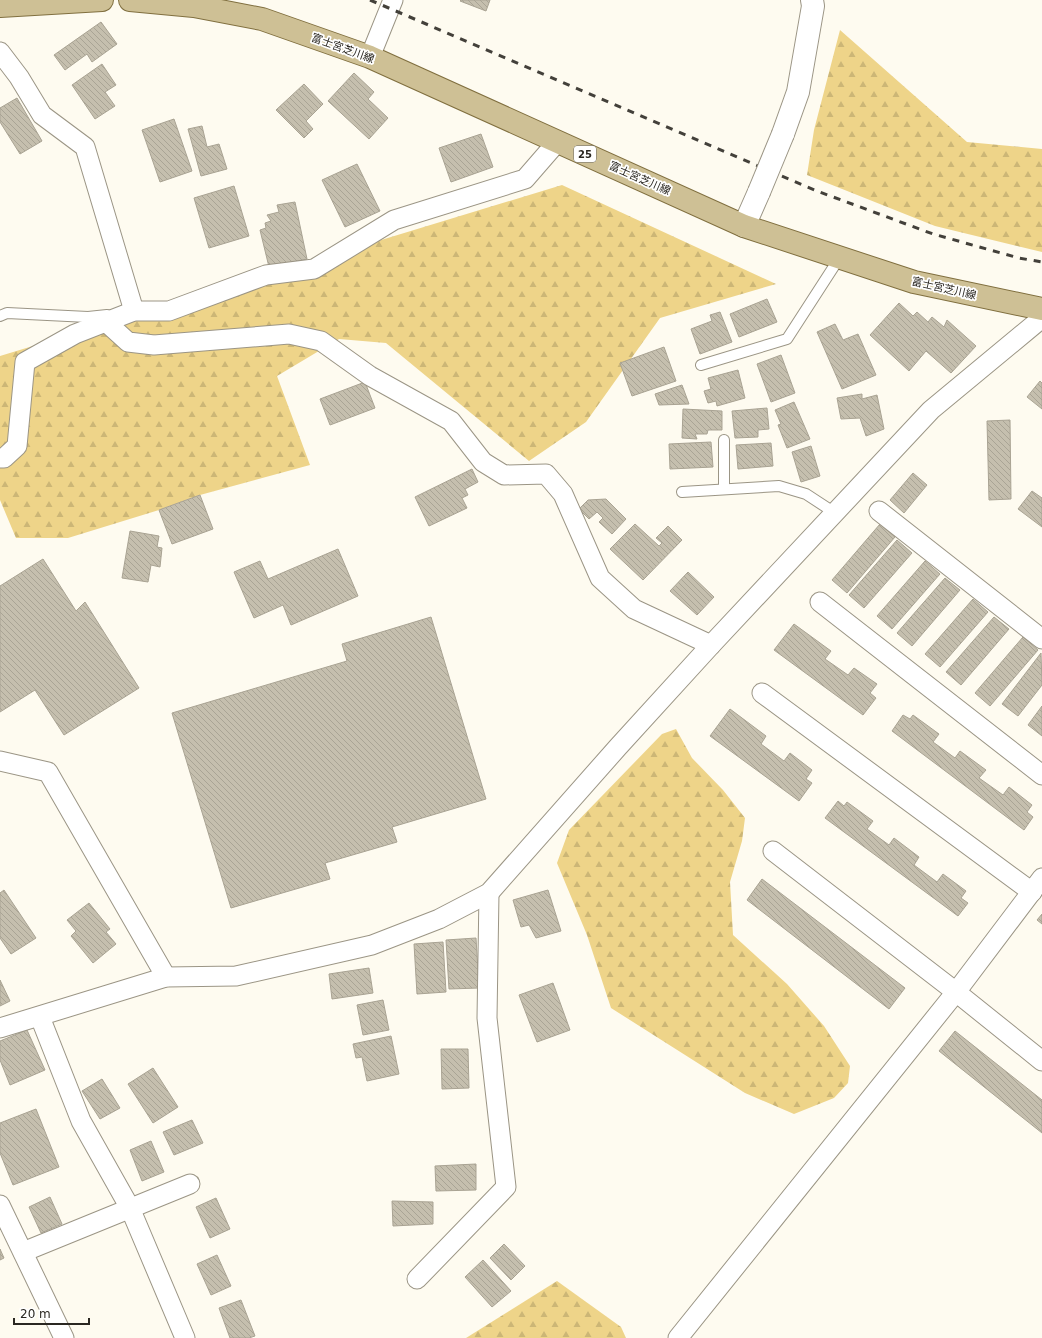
<svg xmlns="http://www.w3.org/2000/svg" width="1042" height="1338" font-family="'DejaVu Sans','Noto Sans JP',sans-serif">
<style>
.forest{fill:url(#forest-firs)}
.building{fill:url(#building-back-hatch);stroke:#a9a393}
.lines{fill:none;stroke-linecap:round;stroke-linejoin:round}
.service-casing{stroke:#9b9585;stroke-width:12}
.minor-casing{stroke:#9b9585;stroke-width:21}
.tertiary-casing{stroke:#9b9585;stroke-width:24}
.primary-casing{stroke:#806f3f;stroke-width:24}
.service{stroke:#fff;stroke-width:10}
.minor{stroke:#fff;stroke-width:19}
.tertiary{stroke:#fff;stroke-width:22}
.primary{stroke:#cec095;stroke-width:22}
.rail{stroke:#43403a;stroke-width:3;stroke-dasharray:7 7;stroke-linecap:butt}
.tertiary-bridge-casing{stroke:#9b9585;stroke-width:24;stroke-linecap:butt}
.tertiary-bridge{stroke:#fff;stroke-width:22}
.labels{text-anchor:middle;stroke-width:3.5;stroke-linejoin:round;paint-order:stroke}
.shield{fill:#fff;stroke:#6a6864;stroke-width:1}
.shield-label{font-size:10px;font-weight:bold;fill:#2a2721}
.street-label{font-size:11px;fill:#2a2721;stroke:#fff}
</style>
<defs>
<pattern id="forest-firs" width="22" height="20" patternUnits="userSpaceOnUse"><rect width="22" height="20" fill="#eed489"/><path d="M5 1l3.5 6h-7zM16 11l3.5 6h-7z" fill="#ccb676"/></pattern>
<pattern id="building-back-hatch" width="6" height="6" patternUnits="userSpaceOnUse"><rect width="6" height="6" fill="#c5bfae"/><path d="M-1 5l2 2M0 0l6 6M5-1l2 2" fill="none" stroke="#a9a495"/></pattern>
</defs>
<rect width="100%" height="100%" fill="#fefbf0"/>
<g class="forest">
<polygon points="840,30 967,142 1042,149 1042,252 935,226 807,175 814,130"/>
<polygon points="562,185 776,284 660,318 586,422 529,461 386,343 339,339 277,376 310,465 200,495 159,510 68,538 16,538 0,500 0,356"/>
<polygon points="676,729 692,758 723,790 745,818 742,841 730,882 733,935 787,984 824,1026 850,1066 848,1083 834,1098 794,1114 745,1093 611,1008 587,935 557,863 569,830 662,734"/>
<polygon points="557,1281 621,1327 626,1338 466,1338"/>
</g>
<g class="building">
<polygon points="461,0 490,0 486,11 460,1"/>
<polygon points="101,22 117,44 92,62 87,54 65,70 54,55"/>
<polygon points="102,64 116,85 105,92 115,106 95,119 72,85"/>
<polygon points="354,73 374,92 368,99 388,118 369,139 328,101"/>
<polygon points="304,84 323,104 306,121 313,129 304,138 276,110"/>
<polygon points="17,98 42,141 20,154 0,122 0,108"/>
<polygon points="174,119 192,171 160,182 142,130"/>
<polygon points="202,126 207,147 219,144 227,169 201,176 188,129"/>
<polygon points="481,134 493,167 451,182 439,148"/>
<polygon points="357,164 380,211 345,227 322,180"/>
<polygon points="234,186 249,236 209,248 194,198"/>
<polygon points="295,202 307,259 269,267 260,230 266,228 265,223 271,221 267,215 279,212 277,205"/>
<polygon points="767,299 777,322 739,337 730,314"/>
<polygon points="899,303 913,316 917,312 928,322 932,317 944,327 947,320 976,346 951,373 926,351 909,371 870,335"/>
<polygon points="720,312 732,342 700,354 691,329 712,321 710,315"/>
<polygon points="835,324 843,340 858,334 876,375 842,389 817,332"/>
<polygon points="664,347 676,381 632,396 620,363"/>
<polygon points="781,355 795,393 771,402 757,364"/>
<polygon points="738,370 745,398 717,406 716,401 708,403 704,391 711,389 708,378"/>
<polygon points="1040,381 1042,383 1042,409 1027,397"/>
<polygon points="365,382 375,408 330,425 320,399"/>
<polygon points="682,385 689,404 659,405 655,394"/>
<polygon points="862,394 862,399 877,395 884,429 866,436 860,418 841,419 837,398"/>
<polygon points="794,402 810,439 787,448 778,425 781,424 775,410"/>
<polygon points="767,408 769,429 758,430 758,437 735,438 732,411"/>
<polygon points="683,409 722,411 722,430 708,430 707,434 695,434 697,439 682,438"/>
<polygon points="1010,420 1011,499 989,500 987,421"/>
<polygon points="711,442 713,467 670,469 669,444"/>
<polygon points="771,443 773,466 738,469 736,445"/>
<polygon points="811,446 820,476 801,482 792,452"/>
<polygon points="472,469 478,482 465,489 468,495 462,498 467,508 429,526 415,497"/>
<polygon points="913,473 927,485 904,513 890,500"/>
<polygon points="1032,491 1042,498 1042,527 1018,509"/>
<polygon points="200,495 213,529 172,544 159,510"/>
<polygon points="606,499 626,519 612,534 599,522 603,518 597,512 589,519 579,509 588,500"/>
<polygon points="635,524 659,546 662,543 656,538 668,526 682,540 643,580 610,549"/>
<polygon points="880,524 895,537 847,593 832,580"/>
<polygon points="130,531 159,536 157,547 162,548 160,567 151,565 148,582 122,578"/>
<polygon points="897,540 912,553 864,608 849,595"/>
<polygon points="338,549 358,596 291,625 283,605 254,618 234,572 260,561 268,579"/>
<polygon points="43,559 76,611 85,602 139,688 64,735 35,690 0,712 0,586"/>
<polygon points="925,561 940,574 892,629 877,616"/>
<polygon points="688,572 714,597 697,615 670,591"/>
<polygon points="945,578 960,590 912,646 897,633"/>
<polygon points="973,599 988,612 940,667 925,654"/>
<polygon points="431,617 486,799 392,827 397,842 325,863 330,879 231,908 172,713 347,661 342,644"/>
<polygon points="994,617 1009,629 961,685 946,672"/>
<polygon points="794,624 831,651 825,659 848,675 854,668 877,684 870,693 876,698 863,715 774,650"/>
<polygon points="1023,637 1038,650 990,706 975,693"/>
<polygon points="1041,653 1042,685 1018,716 1002,704"/>
<polygon points="1042,706 1042,736 1028,725"/>
<polygon points="730,709 766,736 761,744 784,761 790,753 812,770 806,779 812,783 799,801 710,736"/>
<polygon points="903,715 910,719 913,715 939,734 933,742 955,758 960,751 986,770 979,778 1003,795 1009,787 1032,805 1027,812 1033,817 1024,830 892,731"/>
<polygon points="838,801 844,806 847,802 873,821 867,829 889,845 894,838 919,857 914,865 937,882 943,874 966,891 961,898 968,903 958,916 825,818"/>
<polygon points="762,879 905,988 889,1009 747,900"/>
<polygon points="4,890 36,938 11,954 0,938 0,893"/>
<polygon points="548,890 561,931 536,938 529,925 521,927 513,900"/>
<polygon points="89,903 110,929 106,932 116,944 93,963 71,936 76,931 67,920"/>
<polygon points="1042,914 1042,924 1037,920"/>
<polygon points="476,938 479,988 449,989 446,940"/>
<polygon points="443,942 446,992 417,994 414,944"/>
<polygon points="369,968 373,993 332,999 329,974"/>
<polygon points="0,980 10,1001 0,1006"/>
<polygon points="553,983 570,1030 537,1042 519,995"/>
<polygon points="383,1000 389,1030 363,1035 357,1005"/>
<polygon points="27,1030 45,1070 10,1085 0,1060 0,1041"/>
<polygon points="955,1031 1042,1100 1042,1133 939,1051"/>
<polygon points="391,1036 399,1074 367,1081 362,1057 356,1058 353,1044"/>
<polygon points="441,1049 468,1049 469,1088 442,1089"/>
<polygon points="153,1068 178,1107 153,1123 128,1084"/>
<polygon points="102,1079 120,1108 100,1119 82,1091"/>
<polygon points="36,1109 59,1167 13,1185 0,1153 0,1123"/>
<polygon points="192,1120 203,1143 174,1155 163,1132"/>
<polygon points="151,1141 164,1172 142,1181 130,1150"/>
<polygon points="476,1164 476,1190 436,1191 435,1166"/>
<polygon points="50,1197 62,1224 41,1233 29,1207"/>
<polygon points="216,1198 230,1229 210,1238 196,1207"/>
<polygon points="392,1201 433,1202 433,1224 393,1226"/>
<polygon points="504,1244 525,1266 511,1280 490,1258"/>
<polygon points="0,1249 4,1258 0,1260"/>
<polygon points="217,1255 231,1286 211,1295 197,1264"/>
<polygon points="483,1260 511,1291 492,1307 465,1277"/>
<polygon points="241,1300 255,1336 249,1338 230,1338 219,1308"/>
</g>
<g class="lines">
<defs>
<g id="service">
<polyline points="0,316 7,313 88,317 107,315"/>
<polyline points="701,365 787,339 840,257"/>
<polyline points="724,440 724,489"/>
<polyline points="682,492 779,486 806,494 835,513"/>
</g>
<g id="minor">
<polyline points="0,52 19,77 42,115 85,147 134,311"/>
<polyline points="370,57 393,0"/>
<polyline points="106,322 128,342 154,345 289,334 321,341 370,376 451,421 483,462 504,475 546,474 563,494 600,578 634,609 711,645"/>
<polyline points="0,458 4,458 17,446 25,362 75,334 134,311 169,311 266,275 314,269 394,220 525,179 558,141"/>
<polyline points="879,511 1042,639"/>
<polyline points="820,602 1042,775"/>
<polyline points="762,693 1032,892"/>
<polyline points="0,761 48,772 166,977"/>
<polyline points="773,851 956,992 1042,1061"/>
<polyline points="40,1017 81,1121 130,1208 185,1338"/>
<polyline points="0,1028 166,977 236,976 372,945 439,919 489,893 618,747 711,645 931,410 1042,318"/>
<polyline points="0,1205 64,1338"/>
<polyline points="23,1252 190,1184"/>
<polyline points="417,1279 506,1187 487,1018 489,893"/>
<polyline points="678,1338 956,992 1042,878"/>
</g>
<g id="tertiary">
<polyline points="783,134 798,92 813,6 812,0"/>
<polyline points="744,226 759,192"/>
</g>
<g id="primary">
<polyline points="130,0 194,6 262,19 370,57 744,226 914,282 1042,309"/>
<polyline points="0,6 102,0"/>
</g>
</defs>
<use href="#service" class="service-casing"/>
<use href="#minor" class="minor-casing"/>
<use href="#tertiary" class="tertiary-casing"/>
<use href="#primary" class="primary-casing"/>
<use href="#service" class="service"/>
<use href="#minor" class="minor"/>
<use href="#tertiary" class="tertiary"/>
<use href="#primary" class="primary"/>
<polyline class="rail" points="370,0 817,191 933,234 1019,258 1042,262"/>
<defs>
<polyline id="tertiary-bridge" points="759,192 783,134"/>
</defs>
<use href="#tertiary-bridge" class="tertiary-bridge-casing"/>
<use href="#tertiary-bridge" class="tertiary-bridge"/>
</g>
<g class="labels">
<rect class="shield" x="574" y="146" width="22" height="16" rx="3"/>
<g class="shield-label">
<text x="585" y="158">25</text>
</g>
<g class="street-label">
<text transform="translate(343 48) rotate(20)" y="4">富士宮芝川線</text>
<text transform="translate(640 178) rotate(24)" y="4">富士宮芝川線</text>
<text transform="translate(944 288) rotate(13)" y="4">富士宮芝川線</text>
</g>
</g>
<path d="M14 1318v6h75v-6" fill="none" stroke="#2a2721" stroke-width="2"/>
<text x="20" y="1318" font-size="12" fill="#2a2721" stroke="#ffffff" stroke-width="3" paint-order="stroke">20 m</text>
</svg>
